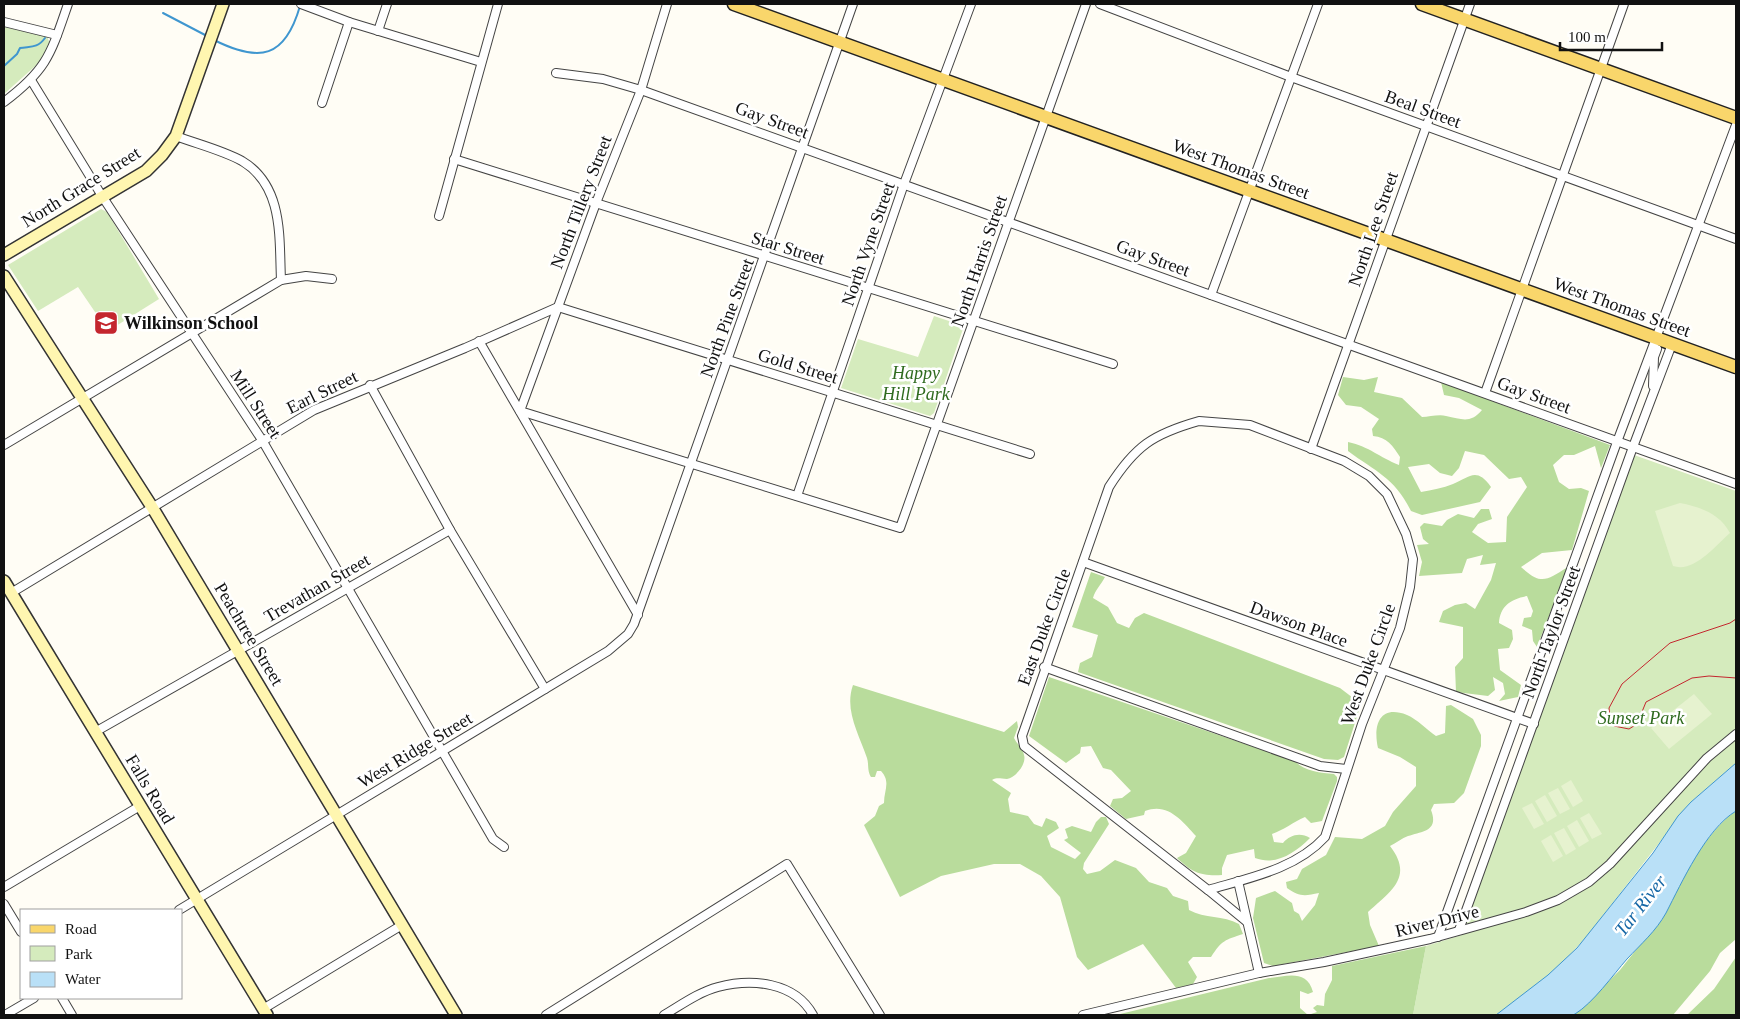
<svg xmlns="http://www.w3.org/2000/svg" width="1740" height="1019" font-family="'Times New Roman',serif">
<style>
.green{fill:#d5ebbd}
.forest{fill:#b9dc9c}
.pitch{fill:#e6f2cf}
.water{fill:#b9e0f7;stroke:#3f96cf}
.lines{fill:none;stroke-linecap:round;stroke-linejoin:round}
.stream{stroke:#3f96cf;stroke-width:2}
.street-casing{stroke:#444;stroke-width:10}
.secondary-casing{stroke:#333;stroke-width:14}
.primary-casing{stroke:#222;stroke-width:15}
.street{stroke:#fff;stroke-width:8}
.secondary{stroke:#fff6b0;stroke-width:11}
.primary{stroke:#f9d66b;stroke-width:12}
.tram{stroke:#c4262e;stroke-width:1}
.labels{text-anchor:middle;stroke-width:5;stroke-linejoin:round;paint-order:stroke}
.street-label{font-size:18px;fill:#111;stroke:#fff}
.poi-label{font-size:18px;font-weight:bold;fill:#111;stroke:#fff;text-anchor:start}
.park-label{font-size:18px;font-style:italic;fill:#2f6b1f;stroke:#fff}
.water-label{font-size:19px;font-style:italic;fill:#1768a6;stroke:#fff}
</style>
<rect width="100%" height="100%" fill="#fffdf5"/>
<g class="green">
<polygon points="4,27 47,36 50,44 42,60 4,94"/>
<polygon points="101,209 107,212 159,299 108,331 78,287 38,311 8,265"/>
<polygon points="934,316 964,326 934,413 930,416 841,388 858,339 918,357"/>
<polygon points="1634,455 1736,491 1736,763 1691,802 1587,936 1560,966 1527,993 1496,1015 1413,1015 1426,946 1462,935"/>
</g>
<g class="forest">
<path d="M1343,377L1364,380L1378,377L1374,392L1402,398L1422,417C1429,417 1439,414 1446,416C1462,419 1470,424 1482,410L1459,398L1444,395L1441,382L1610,445L1601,468L1595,446L1574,455H1564L1553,465L1559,482L1569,489L1581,488L1589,491L1572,550L1542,553L1521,567C1542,586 1546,580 1568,567L1537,647L1533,641L1532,630L1522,626L1524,618L1531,617L1533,611L1527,596C1511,599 1500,606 1499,623L1512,630L1513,639L1509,648L1498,649L1500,670L1521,685L1518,697L1499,701L1505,694L1503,683L1493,677L1495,690L1488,696L1456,692L1455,667L1463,658V627L1439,622L1443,611L1455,605L1466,603L1475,609L1491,580L1496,563L1480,565L1483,555L1467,559L1462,573L1419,576L1422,562L1417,545L1429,544L1423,539L1420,527L1424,523L1442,526L1447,520L1458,514L1474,518L1481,509H1489L1492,519L1478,524L1472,532L1488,543L1506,542L1507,517L1527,487L1521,477L1509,479L1484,455L1465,451L1459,468L1452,476L1440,473L1429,464L1408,467L1421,492C1432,490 1443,488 1453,484C1469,478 1476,466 1491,487L1480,502L1422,515L1411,511C1394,477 1376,472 1348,451V442C1370,447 1379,457 1399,465L1400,457C1393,446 1387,437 1373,436L1372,429L1379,419L1361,407L1346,405L1338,395Z"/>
<path d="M1091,572L1105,577C1101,585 1095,590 1093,598L1108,607L1117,623L1129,628L1135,618L1144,613L1340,688L1361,704L1344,757L1338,760L1324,759L1078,672L1080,663L1092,657L1098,635L1072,627Z"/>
<path d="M1049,677L1295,761C1303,771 1321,773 1334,774L1337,777V781L1322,821L1311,823L1305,817C1293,822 1284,830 1272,834L1274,842L1283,843C1290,835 1300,832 1310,838C1295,853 1276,866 1255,858L1254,849L1227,855L1222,868V875C1200,876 1193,873 1177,858L1186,853L1196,836C1182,821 1168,802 1145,811L1144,815L1126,819L1110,806L1113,799L1122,798L1131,791L1111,770L1103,768L1091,746L1081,747L1080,753L1066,763L1029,736Z"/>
<path d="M853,685L1004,732L1017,721L1018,727L1014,738C1017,744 1023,749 1024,755C1027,764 1015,778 1007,779C1000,779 998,777 992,780L1011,793L1008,799L1010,812L1028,816L1034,824L1042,827L1046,818L1056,822L1059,828L1047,836L1051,847L1075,859L1081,853L1064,840L1068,838L1065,829L1072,826L1091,832L1096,822L1101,817H1106L1109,824L1084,863L1083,869L1087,874L1100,871L1115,860L1136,868L1149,882L1167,888L1173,896L1188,901L1189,910C1205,919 1223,915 1239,924L1243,934C1225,940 1222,940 1211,957H1193L1188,962L1197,977L1193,984L1176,988L1143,944L1088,970L1077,957L1060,897L1041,876L1020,864H994L941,876L900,897L864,825L875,816L879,806L884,803C884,790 891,782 881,771H877L875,777H871C867,771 869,764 867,758C859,734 844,710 853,685Z"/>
<path d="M1451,705L1473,719L1481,735V746L1464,793L1454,803L1434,804L1431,810C1439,831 1423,831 1408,836C1402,838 1396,843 1390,846C1414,877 1391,891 1368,912L1370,925L1379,946L1273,966L1264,963L1253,918L1256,898L1275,891L1292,903L1294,911L1299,914L1302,921L1315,905L1319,893C1305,896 1299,897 1287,888L1286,882L1297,879L1302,869L1326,855L1335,837L1362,839L1385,826L1393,812L1416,786V767L1400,757L1378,748C1373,726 1379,704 1407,715C1417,719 1427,730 1436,736L1445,733L1446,706Z"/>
<path d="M1736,811V939L1720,953L1710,971L1673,1015H1574L1620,970L1666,912C1676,884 1711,826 1736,811Z"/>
<path d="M1426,946L1413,1015H1116L1269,978C1287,976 1307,969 1313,992L1308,994L1300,991V1008L1308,1015L1317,1012L1313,1008L1317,1005L1324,1006L1325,994L1332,980V966Z"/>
<polygon points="1736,957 1736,1015 1687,1015 1714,989"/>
</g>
<g class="pitch">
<path d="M1680,503C1701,507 1720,514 1730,533C1715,546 1694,573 1673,566L1655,511Z"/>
<polygon points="1694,694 1712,714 1669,749 1651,728"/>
<polygon points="1571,780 1583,801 1573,807 1561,786"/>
<polygon points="1558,788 1570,809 1560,814 1548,793"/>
<polygon points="1545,795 1557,816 1547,822 1535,801"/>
<polygon points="1532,803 1544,824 1534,829 1522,808"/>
<polygon points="1589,813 1602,834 1592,839 1580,818"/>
<polygon points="1577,820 1589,841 1579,847 1567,826"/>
<polygon points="1564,828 1576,849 1566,855 1554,833"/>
<polygon points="1551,835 1563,856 1553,862 1541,841"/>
</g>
<path class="water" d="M1736,763V811C1706,829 1682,882 1666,913C1656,931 1641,944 1627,959C1613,975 1593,1003 1575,1014C1570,1018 1508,1015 1496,1015L1548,975L1577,948L1653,853L1678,816L1691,802Z"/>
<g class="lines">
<g class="stream">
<polyline points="163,13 207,36"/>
<path d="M214,40C260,63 285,58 300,6"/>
<path d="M4,66L17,54L20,48C30,46 37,49 45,38"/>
</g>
<defs>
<g id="street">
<polyline points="301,4 349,22 481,62"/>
<polyline points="667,4 641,90 596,203 520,411 900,528 1086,4"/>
<polyline points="1100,4 1291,77 1736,239"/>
<polyline points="4,22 57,35"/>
<polyline points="378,31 387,4"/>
<polyline points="556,73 603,79 641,90 1736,484"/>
<polyline points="31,80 102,196 262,440 493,839 504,847"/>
<path d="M4,102C48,69 51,53 68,4"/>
<polyline points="322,103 349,22"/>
<path d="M176,136C197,144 222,150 242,161C284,186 279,238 281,280"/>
<polyline points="454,159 1113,364"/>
<polyline points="439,216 498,4"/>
<polyline points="1211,295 1318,4"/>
<polyline points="479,341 638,615"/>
<polyline points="370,385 450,530 545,689"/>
<polyline points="1653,386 1654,357 1657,349"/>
<polyline points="1485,393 1624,4"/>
<path d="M1199,421L1250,425L1344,461L1369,476L1387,494L1406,534L1413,559L1410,587L1400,628L1362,724L1325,837C1296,869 1249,878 1208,890L1024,746L1022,736L1109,487C1135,446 1153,434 1199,421Z"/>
<polyline points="4,445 281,280 306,276 332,279"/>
<polyline points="1311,449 1470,4"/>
<polyline points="797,496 904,184 971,4"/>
<polyline points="1083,562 1534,724"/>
<polyline points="11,593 314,410 465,348 558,307 1030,454"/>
<polyline points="1044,667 1320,766 1346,769"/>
<polyline points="95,732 450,530"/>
<polyline points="1238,881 1259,973"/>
<polyline points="4,887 140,806"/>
<polyline points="1208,890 1247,922"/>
<polyline points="4,904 21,932"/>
<polyline points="179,910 608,651 628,634 634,624 853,4"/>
<polyline points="1459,930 1633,447 1672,344"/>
<polyline points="1438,937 1617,442 1736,125"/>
<polyline points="62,998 72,1015"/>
<polyline points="263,1009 402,925"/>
<polyline points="5,1015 34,998"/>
<polyline points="546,1015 787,864 880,1015"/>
<path d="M664,1015C681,1005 699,992 718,987C752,978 795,982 813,1015"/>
<polyline points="1083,1015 1259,973 1324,962 1430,939 1526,912 1558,900 1589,882 1610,864 1707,758 1736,734"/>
</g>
<g id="secondary">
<polyline points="4,255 146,171 162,155 176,136 223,4"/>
<polyline points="4,276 152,507 456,1015"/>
<polyline points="4,581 267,1015"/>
</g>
<g id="primary">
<polyline points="734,4 1736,367"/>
<polyline points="1422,4 1736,118"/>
</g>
</defs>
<use href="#street" class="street-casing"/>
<use href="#secondary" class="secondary-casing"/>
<use href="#primary" class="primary-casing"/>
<use href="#street" class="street"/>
<use href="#secondary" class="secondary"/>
<use href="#primary" class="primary"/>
<polyline class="tram" points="1736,619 1730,623 1670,643 1622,684 1609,708 1610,719 1614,726 1629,729 1637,724 1646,702 1692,678 1709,676 1736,678"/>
</g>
<defs>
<symbol id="school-square" viewBox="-11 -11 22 22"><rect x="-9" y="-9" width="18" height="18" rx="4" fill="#c4262e" stroke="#fff"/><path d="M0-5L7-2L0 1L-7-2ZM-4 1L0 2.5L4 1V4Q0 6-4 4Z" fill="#fff"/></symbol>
</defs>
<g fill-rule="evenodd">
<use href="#school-square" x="92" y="309" width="28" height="28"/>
</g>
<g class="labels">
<g class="street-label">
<text transform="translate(1423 109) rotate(20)" y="6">Beal Street</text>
<text transform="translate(772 120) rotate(20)" y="6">Gay Street</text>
<text transform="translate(1241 169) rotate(20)" y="6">West Thomas Street</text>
<text transform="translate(81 187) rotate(-32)" y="6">North Grace Street</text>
<text transform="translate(581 202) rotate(-69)" y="6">North Tillery Street</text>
<text transform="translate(1373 229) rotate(-71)" y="6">North Lee Street</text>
<text transform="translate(868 244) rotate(-71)" y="6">North Vyne Street</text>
<text transform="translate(788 248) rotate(17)" y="6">Star Street</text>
<text transform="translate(1153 258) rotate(20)" y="6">Gay Street</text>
<text transform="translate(979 261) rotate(-71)" y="6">North Harris Street</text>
<text transform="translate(1622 307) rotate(20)" y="6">West Thomas Street</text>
<text transform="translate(727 318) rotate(-70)" y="6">North Pine Street</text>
<text transform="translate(798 366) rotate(17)" y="6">Gold Street</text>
<text transform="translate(322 392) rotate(-26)" y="6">Earl Street</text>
<text transform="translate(1534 395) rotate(20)" y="6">Gay Street</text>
<text transform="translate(256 404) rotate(57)" y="6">Mill Street</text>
<text transform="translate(317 588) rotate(-30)" y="6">Trevathan Street</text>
<text transform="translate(1299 624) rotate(20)" y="6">Dawson Place</text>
<text transform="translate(1044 627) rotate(-70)" y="6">East Duke Circle</text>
<text transform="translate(1551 632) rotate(-70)" y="6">North Taylor Street</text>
<text transform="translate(249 634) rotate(59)" y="6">Peachtree Street</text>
<text transform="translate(1368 664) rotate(-70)" y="6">West Duke Circle</text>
<text transform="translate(415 750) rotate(-31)" y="6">West Ridge Street</text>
<text transform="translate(150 789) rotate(59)" y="6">Falls Road</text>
<text transform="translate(1437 921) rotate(-14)" y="6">River Drive</text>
</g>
<g class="poi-label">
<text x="124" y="329">Wilkinson School</text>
</g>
<g class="park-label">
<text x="916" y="379">Happy<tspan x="916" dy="21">Hill Park</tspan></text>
<text x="1641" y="724">Sunset Park</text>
</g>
<g class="water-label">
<text transform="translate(1640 905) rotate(-52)" y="7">Tar River</text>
</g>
</g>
<rect width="1740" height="1019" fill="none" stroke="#111111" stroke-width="10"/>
<rect x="20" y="909" width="162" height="90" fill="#ffffff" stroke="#a0a0a0"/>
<rect x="30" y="925" width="25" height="8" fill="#f9d66b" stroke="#a0a0a0"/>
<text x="65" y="934" font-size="15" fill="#111111">Road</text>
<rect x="30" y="946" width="25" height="15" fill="#d5ebbd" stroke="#a0a0a0"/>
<text x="65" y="959" font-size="15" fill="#111111">Park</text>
<rect x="30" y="972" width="25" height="15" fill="#b9e0f7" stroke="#a0a0a0"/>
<text x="65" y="984" font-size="15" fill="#111111">Water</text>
<path d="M1560 42v8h102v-8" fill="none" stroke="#111111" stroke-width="2.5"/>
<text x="1568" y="42" font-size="15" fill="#111111" stroke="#ffffff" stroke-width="4" paint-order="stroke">100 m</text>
</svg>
